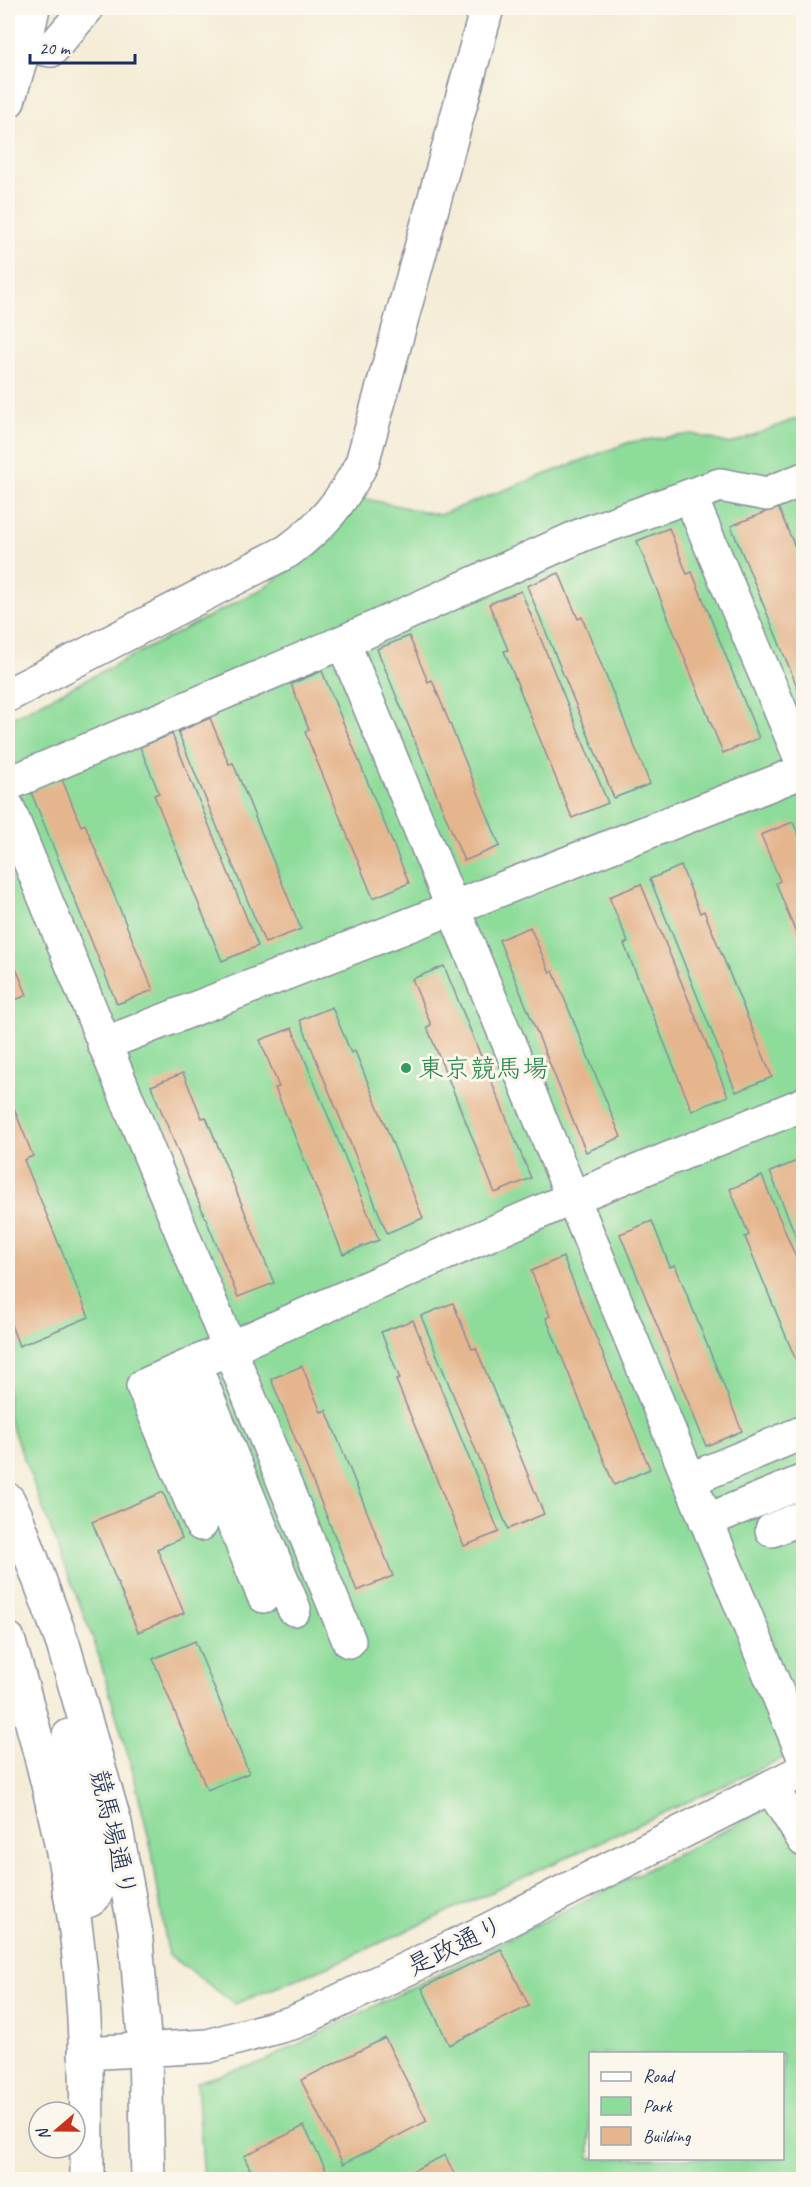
<svg xmlns="http://www.w3.org/2000/svg" width="811" height="2187" font-family="Caveat,'Klee One',sans-serif">
<style>
.green{fill:#8ddc9a;stroke:#54867c;stroke-width:1.5;fill-rule:evenodd}
.building{fill:#e5b68e}
.lines{fill:none;stroke-linecap:round;stroke-linejoin:round}
.minor-casing{stroke:#888e9a;stroke-width:36}
.minor{stroke:#fff;stroke-width:33}
.leisure-dot{fill:#2e9e5b;stroke:#fbf7ec;stroke-width:2}
.labels{text-anchor:middle;stroke-width:6;stroke-linejoin:round;paint-order:stroke}
.leisure-label{font-size:26px;fill:#27864d;stroke:#fbf7ec;text-anchor:start}
.street-label{font-size:26px;fill:#1b2f5e;stroke:#fbf7ec}
</style>
<rect width="100%" height="100%" fill="#fbf7ec"/>
<filter id="ink" filterUnits="userSpaceOnUse"><feTurbulence type="fractalNoise" baseFrequency=".0167" numOctaves="2"/><feDisplacementMap in="SourceGraphic" scale="12" xChannelSelector="R" yChannelSelector="G"/><feConvolveMatrix kernelMatrix="1 2 1 2 8 2 1 2 1" color-interpolation-filters="sRGB"/></filter>
<filter id="wash" filterUnits="userSpaceOnUse"><feTurbulence type="fractalNoise" baseFrequency=".008" numOctaves="4" result="noise"/><feDisplacementMap in="SourceGraphic" scale="24" xChannelSelector="R" yChannelSelector="G"/><feGaussianBlur stdDeviation="1.35" result="paint"/><feColorMatrix in="noise" values="0 0 0 0 0 0 0 0 0 0 0 0 0 0 0 0 0 1.4 0 .05"/><feComposite in="paint" operator="in"/></filter>
<g filter="url(#wash)">
<rect width="100%" height="100%" fill="#f4ecd6"/>
<g class="green">
<polygon points="803,417 803,1749 341,1961 235,2004 168,1954 152,1852 133,1772 95,1644 8,1417 8,720 260,590 322,546 358,497 439,515 630,442 693,434 730,444 798,418"/>
<path d="M803,1791V2179H204L197,2082L265,2061ZM590,2054H782V2158H590Z"/>
</g>
<g id="blocks">
<g class="building">
<polygon points="778,507 804,568 803,701 731,526"/>
<polygon points="669,528 687,574 692,572 759,738 723,753 637,541"/>
<polygon points="559,573 578,619 582,617 650,784 614,798 527,586"/>
<polygon points="521,591 608,803 572,818 504,651 508,650 489,604"/>
<polygon points="409,636 428,682 432,680 500,846 464,861 377,649"/>
<polygon points="322,671 409,883 373,898 305,732 309,730 291,684"/>
<polygon points="210,718 229,764 233,763 301,929 265,943 178,732"/>
<polygon points="172,734 258,946 222,961 154,795 159,793 140,747"/>
<polygon points="62,779 81,826 85,824 153,990 117,1004 31,792"/>
<polygon points="793,822 804,848 803,951 776,883 780,881 761,835"/>
<polygon points="681,866 700,913 704,911 772,1077 736,1092 650,879"/>
<polygon points="641,884 728,1096 692,1111 624,944 628,942 609,897"/>
<polygon points="530,927 550,973 553,971 621,1137 586,1152 499,940"/>
<polygon points="8,949 27,995 8,1003"/>
<polygon points="444,966 531,1178 495,1193 427,1027 431,1025 412,979"/>
<polygon points="332,1007 351,1053 355,1051 423,1218 387,1233 300,1020"/>
<polygon points="292,1028 379,1240 343,1254 275,1088 279,1087 260,1040"/>
<polygon points="183,1073 202,1118 206,1117 274,1283 238,1297 151,1086"/>
<polygon points="13,1106 33,1156 24,1160 89,1317 19,1346 8,1317 8,1108"/>
<polygon points="802,1159 804,1164 803,1254 770,1172"/>
<polygon points="762,1176 804,1277 804,1380 745,1237 749,1235 730,1189"/>
<polygon points="652,1221 670,1267 675,1265 742,1431 706,1446 620,1234"/>
<polygon points="563,1257 650,1469 614,1485 546,1318 550,1316 531,1271"/>
<polygon points="453,1303 472,1349 476,1348 544,1514 508,1529 421,1316"/>
<polygon points="413,1320 499,1532 464,1546 396,1380 400,1379 381,1332"/>
<polygon points="302,1366 321,1412 326,1410 393,1576 357,1591 271,1379"/>
<polygon points="163,1492 182,1538 157,1549 184,1613 138,1632 92,1522"/>
<polygon points="195,1641 249,1773 207,1790 153,1659"/>
<polygon points="501,1949 529,2006 449,2045 422,1988"/>
<polygon points="385,2038 427,2121 343,2164 301,2080"/>
<polygon points="304,2126 331,2180 255,2180 244,2156"/>
<polygon points="445,2155 457,2180 394,2180"/>
</g>
</g>
</g>
<g filter="url(#ink)">
<use href="#blocks" fill-opacity="0" stroke="#888e9a" stroke-width="1.5"/>
<g class="lines">
<defs>
<g id="minor">
<polyline points="8,38 25,45 51,50 87,8"/>
<polyline points="8,101 25,45 33,8"/>
<polyline points="690,496 804,766"/>
<polyline points="343,642 804,1757"/>
<path d="M8,695L288,551C324,524 341,503 362,463L487,8"/>
<polyline points="8,784 343,642 584,534 720,485 767,494 804,479"/>
<polyline points="8,808 349,1641"/>
<polyline points="104,1044 804,771"/>
<polyline points="194,1364 294,1609"/>
<polyline points="171,1374 264,1596"/>
<polyline points="689,1480 804,1432"/>
<polyline points="8,1500 16,1516 63,1644 115,1823 135,1929 145,2049 148,2180"/>
<polyline points="706,1521 804,1481"/>
<polyline points="201,1524 143,1386 572,1198 804,1104"/>
<polyline points="772,1530 804,1517"/>
<path d="M8,1639C38,1740 66,1843 78,1948C87,2025 87,2103 87,2180"/>
<polyline points="771,1787 804,1840"/>
<path d="M69,1890C85,1911 99,1900 99,1877L69,1736"/>
<polyline points="85,2053 208,2046 295,2022 486,1931 804,1770"/>
</g>
</defs>
<use href="#minor" class="minor-casing"/>
<use href="#minor" class="minor"/>
</g>
</g>
<circle class="leisure-dot" cx="406" cy="1068" r="6"/>
<g class="labels">
<g class="leisure-label">
<text x="418" y="1077">東京競馬場</text>
</g>
<g class="street-label">
<text transform="translate(114 1833) rotate(77)" y="9">競馬場通り</text>
<text transform="translate(455 1945) rotate(-26)" y="9">是政通り</text>
</g>
</g>
<rect width="811" height="2187" fill="none" stroke="#fbf7ec" stroke-width="30"/>
<rect x="589" y="2052" width="195" height="108" fill="#fbf7ec" stroke="#a1a7b3" stroke-width="1.5"/>
<rect x="601" y="2072" width="30" height="9" fill="#ffffff" stroke="#a1a7b3" stroke-width="1.5"/>
<text x="643" y="2082" font-size="18" fill="#1b2f5e">Road</text>
<rect x="601" y="2097" width="30" height="18" fill="#8ddc9a" stroke="#a1a7b3" stroke-width="1.5"/>
<text x="643" y="2112" font-size="18" fill="#1b2f5e">Park</text>
<rect x="601" y="2127" width="30" height="18" fill="#e5b68e" stroke="#a1a7b3" stroke-width="1.5"/>
<text x="643" y="2142" font-size="18" fill="#1b2f5e">Building</text>
<g transform="translate(57 2130) rotate(250)"><circle r="28" fill="#fbf7ec" stroke="#a1a7b3" stroke-width="1.5"/>
<path d="M0-4.5L10 22L0 15L-10 22Z" fill="#c8321e"/>
<text y="-9" font-size="16" font-weight="bold" text-anchor="middle" fill="#1b2f5e">N</text>
</g>
<path d="M30 54v9h105v-9" fill="none" stroke="#1b2f5e" stroke-width="3"/>
<text x="39" y="54" font-size="18" fill="#1b2f5e" stroke="#fbf7ec" stroke-width="4.5" paint-order="stroke">20 m</text>
</svg>
